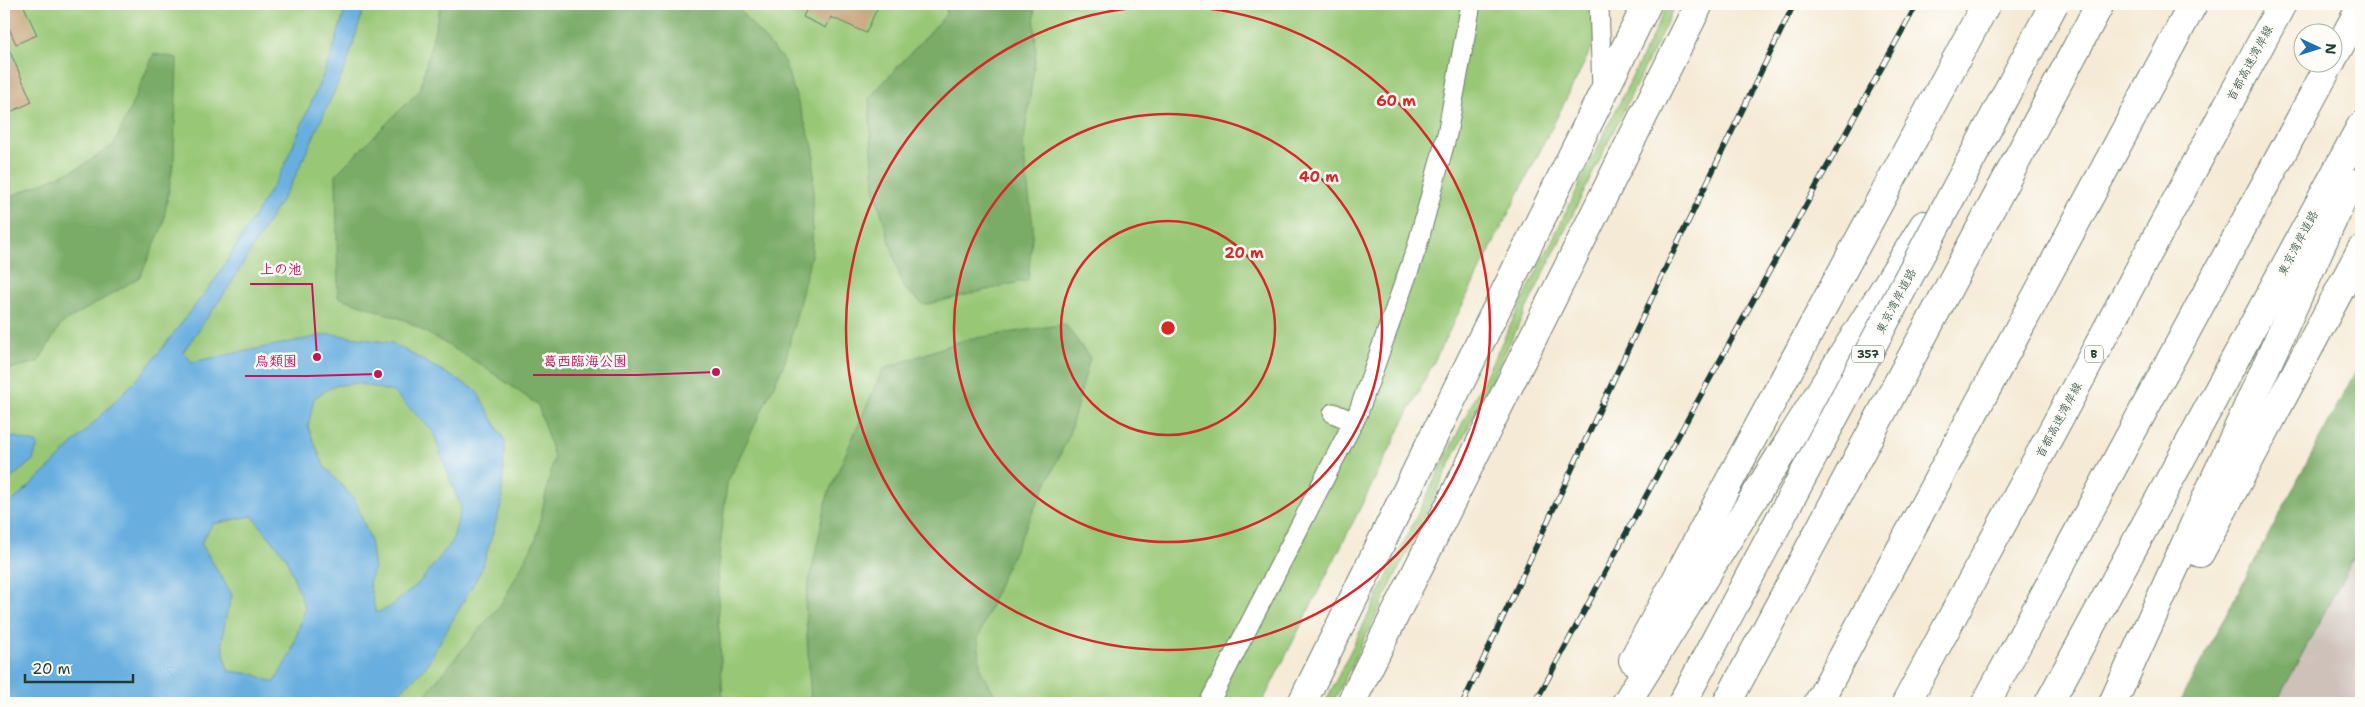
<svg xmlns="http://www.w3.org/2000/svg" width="2365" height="707" font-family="'Shantell Sans','Klee One',sans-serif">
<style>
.industrial{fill:#cec1ba}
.green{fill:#98c776;stroke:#5c8255}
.forest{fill:#7aac67;stroke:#4c744e}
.water{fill:#68aedf;stroke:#44768a;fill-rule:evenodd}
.building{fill:#c5a57c}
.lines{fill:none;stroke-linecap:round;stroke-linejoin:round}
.lane-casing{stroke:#6a7a6c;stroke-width:21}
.secondary-casing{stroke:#6a7a6c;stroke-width:30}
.highway-casing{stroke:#6a7a6c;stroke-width:30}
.lane{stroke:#fff;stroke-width:19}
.secondary{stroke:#fff;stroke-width:28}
.highway{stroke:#fff;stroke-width:28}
.rail-casing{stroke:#1f3d34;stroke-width:5.5}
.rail{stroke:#fdfcf7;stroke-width:4;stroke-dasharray:11;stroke-linecap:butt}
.highway-bridge-casing{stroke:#6a7a6c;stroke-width:30;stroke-linecap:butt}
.highway-bridge{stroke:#fff;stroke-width:28}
.ring{fill:none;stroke:#d62828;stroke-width:2.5}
.labels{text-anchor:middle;stroke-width:5;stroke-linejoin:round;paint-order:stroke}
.shield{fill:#fdfcf7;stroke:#62766e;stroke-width:1}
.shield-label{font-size:11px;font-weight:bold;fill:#1f3d34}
.street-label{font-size:12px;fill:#1f3d34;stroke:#fdfcf7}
.centre{fill:#d62828;stroke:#fdfcf7;stroke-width:2.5}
.ring-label{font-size:15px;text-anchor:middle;font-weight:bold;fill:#d62828;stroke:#fdfcf7;stroke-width:5;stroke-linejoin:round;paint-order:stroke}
.leader{fill:none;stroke:#c2185b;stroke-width:2}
.callout-dot{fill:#c2185b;stroke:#fdfcf7;stroke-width:2}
.callout-label{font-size:14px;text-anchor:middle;font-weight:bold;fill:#c2185b;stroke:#fdfcf7;stroke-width:5;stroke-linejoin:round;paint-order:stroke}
</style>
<rect width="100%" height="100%" fill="#fdfcf7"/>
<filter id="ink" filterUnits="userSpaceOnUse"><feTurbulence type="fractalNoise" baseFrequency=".02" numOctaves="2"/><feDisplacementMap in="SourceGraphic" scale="10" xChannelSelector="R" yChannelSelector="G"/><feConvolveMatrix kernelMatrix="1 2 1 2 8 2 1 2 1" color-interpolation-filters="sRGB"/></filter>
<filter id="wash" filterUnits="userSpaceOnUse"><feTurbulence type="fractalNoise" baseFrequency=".0096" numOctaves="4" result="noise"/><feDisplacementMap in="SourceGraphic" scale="20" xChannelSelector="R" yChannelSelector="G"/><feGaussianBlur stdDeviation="1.12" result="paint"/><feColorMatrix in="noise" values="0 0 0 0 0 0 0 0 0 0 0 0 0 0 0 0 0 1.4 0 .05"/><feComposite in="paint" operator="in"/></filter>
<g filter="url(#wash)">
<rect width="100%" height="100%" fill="#f5ead5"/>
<polygon class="industrial" points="2361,447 2361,703 2224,703"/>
<g class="green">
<polygon points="4,4 1614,4 1262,703 4,703"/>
<polygon points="1668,4 1676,4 1333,703 1325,703"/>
</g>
<g class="forest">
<polygon points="441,4 734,4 784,61 814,150 812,251 785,362 727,483 717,575 723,703 418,703 503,601 536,539 554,457 538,405 480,364 405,320 338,297 336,174 420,90"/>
<polygon points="948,4 1034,4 1036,53 1023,147 1033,227 1028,280 924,305 903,287 874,188 869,98 945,16"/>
<polygon points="154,54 177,58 174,158 163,225 140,277 61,324 38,362 4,370 4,199 80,167 114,145"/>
<polygon points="1065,324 1090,358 1068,438 1001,579 978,639 981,671 1000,703 811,703 805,601 828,494 883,369 964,340"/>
<polygon points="2361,361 2361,544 2276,703 2179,703"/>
</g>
<g class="water">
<path d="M347,4H365L347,64L294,179L229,287L183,352L192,362L330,334L392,343L476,390L505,441L501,505L482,569L425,668L388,703H4V509L49,468L142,374L215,280L282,171L331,56ZM357,383L393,392L432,430L461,508L452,542L419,583L389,608L376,613L369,583L374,570L370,539L355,500L324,466L308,427L314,398L333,386ZM252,516L286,557L305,608L291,653L274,683L254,674L228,671L222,643L225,619L232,595L201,543L213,524Z"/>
<polygon points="15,437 38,444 33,460 4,484 4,441"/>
</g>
<g id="blocks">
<g class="building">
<polygon points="4,4 23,4 37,35 16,44 4,17"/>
<polygon points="809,4 879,4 866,33 831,17 826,28 803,17"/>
<polygon points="4,38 32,102 4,115"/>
</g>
</g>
</g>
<g filter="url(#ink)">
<use href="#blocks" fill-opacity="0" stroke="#6a7a6c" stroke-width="1"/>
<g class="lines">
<defs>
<g id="lane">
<polyline points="1599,4 1602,91"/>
<polyline points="1333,413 1354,422"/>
<polyline points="1209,703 1358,413 1417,247 1447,134 1471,4"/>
</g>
<g id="secondary">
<polyline points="1302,703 1647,4"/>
<polyline points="1351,703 1699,4"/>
</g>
<g id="highway">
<polyline points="2332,60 2361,7"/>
<polyline points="2200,553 2361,250"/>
<polyline points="1633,660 1986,4"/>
<polyline points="1626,703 1924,225"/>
<polyline points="1727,703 2100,4"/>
<polyline points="1818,703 2193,4"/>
<polyline points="1906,703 2282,4"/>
<polyline points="1986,703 2331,62"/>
<polyline points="2049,703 2361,126"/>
<polyline points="2113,703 2350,182"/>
</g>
</defs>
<use href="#lane" class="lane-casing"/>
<use href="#secondary" class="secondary-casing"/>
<use href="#highway" class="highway-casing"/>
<use href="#lane" class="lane"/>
<use href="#secondary" class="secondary"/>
<use href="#highway" class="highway"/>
<defs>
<g id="rail">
<polyline points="1463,703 1668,263 1794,4"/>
<polyline points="1535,703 1670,451 1917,4"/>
</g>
</defs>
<use href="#rail" class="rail-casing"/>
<use href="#rail" class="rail"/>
<defs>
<polyline id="highway-bridge" points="1682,703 2054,4"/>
</defs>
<use href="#highway-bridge" class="highway-bridge-casing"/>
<use href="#highway-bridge" class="highway-bridge"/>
</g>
</g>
<g class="ring">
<circle cx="1168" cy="328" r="107"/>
<circle cx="1168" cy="328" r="214"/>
<circle cx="1168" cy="328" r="322"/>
</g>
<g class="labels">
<g class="shield">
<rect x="1852" y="345.5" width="32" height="17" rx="4"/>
<rect x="2085" y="345.5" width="18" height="17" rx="4"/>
</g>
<g class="shield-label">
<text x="1868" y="358">357</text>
<text x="2094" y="358">B</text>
</g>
<g class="street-label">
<text transform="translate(2250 63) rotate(-62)" y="4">首都高速湾岸線</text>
<text transform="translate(2298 243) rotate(-62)" y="4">東京湾岸道路</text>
<text transform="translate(1896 301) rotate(-62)" y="4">東京湾岸道路</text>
<text transform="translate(2059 420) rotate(-62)" y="4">首都高速湾岸線</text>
</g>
</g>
<circle cx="1168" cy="328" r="8" class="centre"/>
<g class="ring-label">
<text x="1396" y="106">60 m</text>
<text x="1319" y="182">40 m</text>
<text x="1244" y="258">20 m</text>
</g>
<path class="leader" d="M317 357L312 284H250M716 372L637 375H533M378 374L307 376H245"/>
<g class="callout-dot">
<circle cx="317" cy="357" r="5"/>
<circle cx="716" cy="372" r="5"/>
<circle cx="378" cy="374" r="5"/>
</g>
<g class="callout-label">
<text x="281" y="274">上の池</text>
<text x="585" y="366">葛西臨海公園</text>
<text x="276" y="366">鳥類園</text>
</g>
<rect width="2365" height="707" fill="none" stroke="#fdfcf7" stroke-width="20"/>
<g transform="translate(2318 48) rotate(94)"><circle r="24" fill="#fdfcf7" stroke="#a4b0a9"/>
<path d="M0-4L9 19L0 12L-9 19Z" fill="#1f6fb2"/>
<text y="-8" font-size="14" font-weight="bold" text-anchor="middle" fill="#1f3d34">N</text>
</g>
<path d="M25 674v8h108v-8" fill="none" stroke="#1f3d34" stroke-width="2.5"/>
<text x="32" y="674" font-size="15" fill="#1f3d34" stroke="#fdfcf7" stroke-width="4" paint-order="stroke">20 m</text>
</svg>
